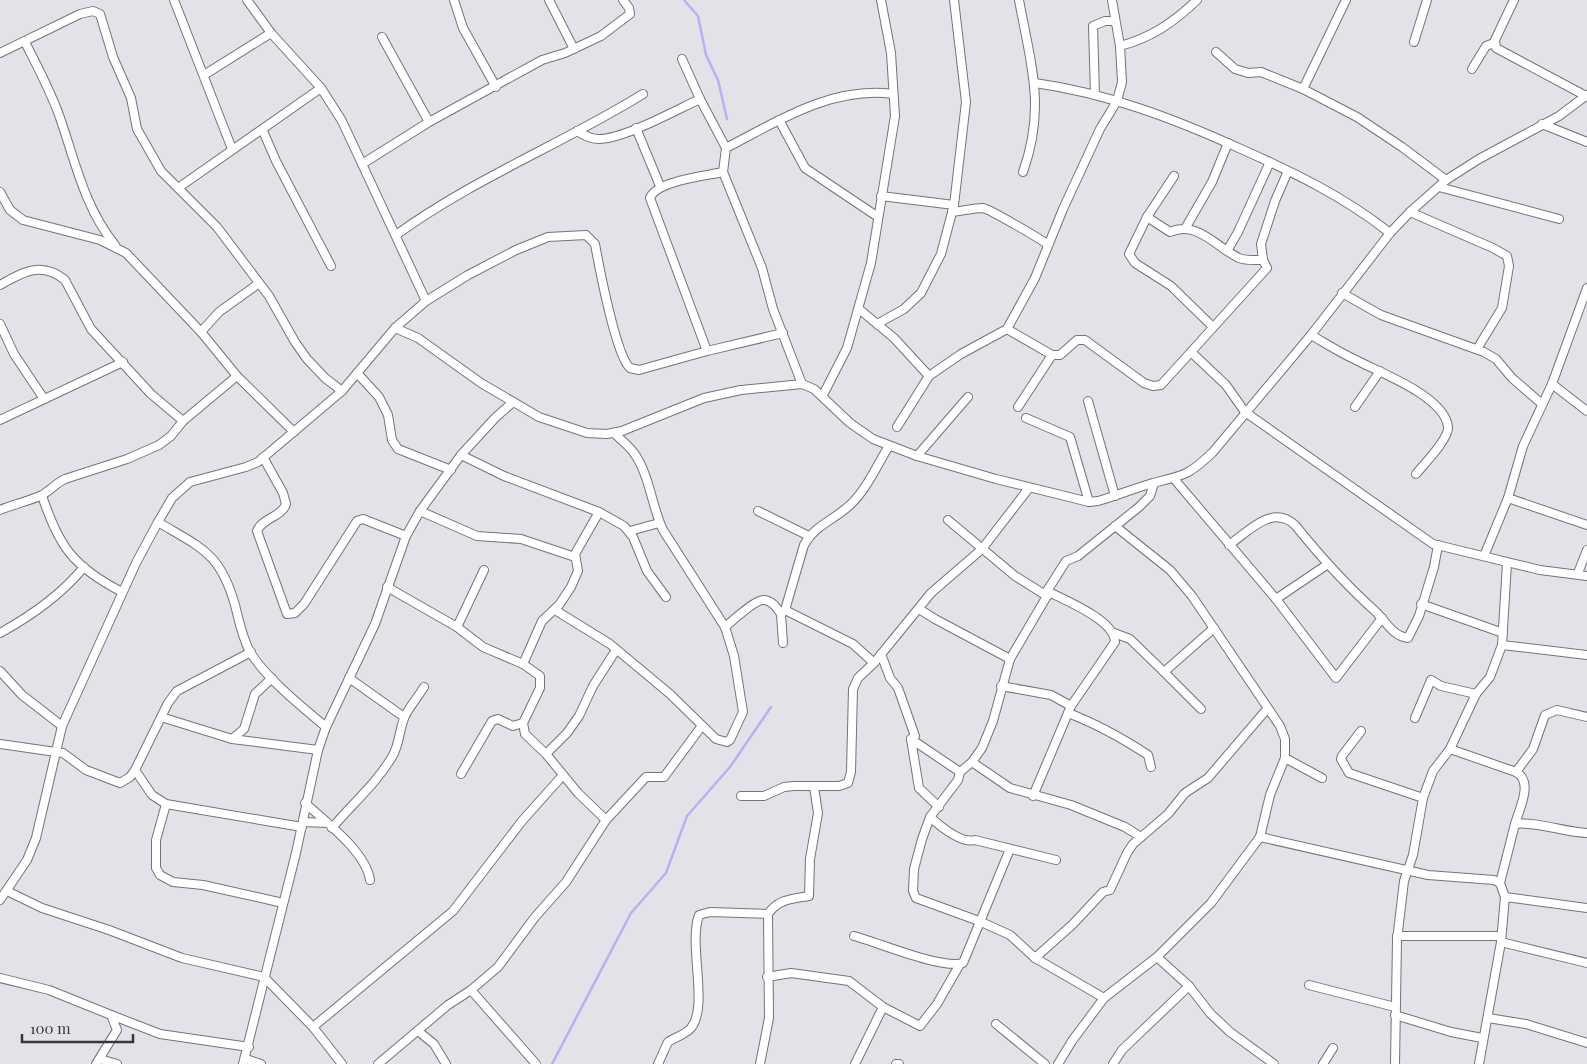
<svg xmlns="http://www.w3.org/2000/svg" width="1587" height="1064" font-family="'Playfair Display',serif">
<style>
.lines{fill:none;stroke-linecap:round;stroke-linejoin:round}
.stream{stroke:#bab0ef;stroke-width:2.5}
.minor-casing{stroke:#747378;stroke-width:10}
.minor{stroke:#fff;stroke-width:8}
</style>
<rect width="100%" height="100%" fill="#e3e2e8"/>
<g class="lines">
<g class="stream">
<polyline points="684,0 698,16 706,55 718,80 727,119"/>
<polyline points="552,1064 631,913 666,873 687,816 730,767 771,707"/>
</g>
<defs>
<g id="minor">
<polyline points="174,0 232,149"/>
<polyline points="247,0 271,33 321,88 342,121 426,301"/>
<polyline points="454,0 463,28 496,87"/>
<polyline points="549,0 574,49"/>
<path d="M1019,0C1031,65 1046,108 1023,172"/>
<polyline points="1514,0 1495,40 1496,48 1586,96"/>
<polyline points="382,37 429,122"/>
<path d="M25,42C37,66 50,90 59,115C75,160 84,207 115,245"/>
<polyline points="1414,42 1427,0"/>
<path d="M1120,46C1151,38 1174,22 1197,0"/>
<polyline points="1216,52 1235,69 1248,73 1261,72 1303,89 1357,117 1402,147 1446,180"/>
<polyline points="0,53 80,14 93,11 100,14 113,57 131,98 137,129 161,171 217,227 269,296 295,342 307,359 325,378 342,391"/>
<polyline points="682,59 700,99 726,148"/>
<polyline points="1472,69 1486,46 1494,43"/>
<polyline points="204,75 271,33"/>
<path d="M1035,83C1107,93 1175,119 1241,149C1295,173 1343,196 1390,233"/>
<polyline points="1303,89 1346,0"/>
<polyline points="1095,95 1093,26 1105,21 1114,21"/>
<polyline points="779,120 805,168 878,217"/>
<polyline points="1542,124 1587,142"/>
<polyline points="636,128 660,186"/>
<polyline points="263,131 276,161 331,266"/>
<path d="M577,131C584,135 590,139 598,139C622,140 676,110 700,99"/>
<polyline points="362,164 429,122 542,60 565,53 601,36 630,14 629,8 623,0"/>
<polyline points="1174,176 1147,217 1129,254 1135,263 1171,286 1212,326"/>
<polyline points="1439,187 1559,219"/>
<polyline points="178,188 321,88"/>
<polyline points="0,192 10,210 23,220 100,240 126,253 201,332 237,376 294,432"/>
<polyline points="881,196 954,205"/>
<path d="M952,212C962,211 974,208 983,208C989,209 1043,240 1048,245"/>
<polyline points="1410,212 1493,248 1507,256 1509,266 1502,308 1477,349"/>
<path d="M1147,217L1170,232C1197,220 1216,247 1239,258C1246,261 1256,260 1263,260"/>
<polyline points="1186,227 1212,182 1228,143"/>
<path d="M396,235C473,179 562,144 643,94"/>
<polyline points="1227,251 1238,232 1270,162"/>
<path d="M0,285C23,272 41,261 65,280L91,329L151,394L183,421"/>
<polyline points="1342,293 1381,315 1484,352 1496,359 1512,378 1542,404"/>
<polyline points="859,309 894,338 929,376 961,354 1007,329 1035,278 1063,209 1100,129 1117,101 1122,82 1120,46 1112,0"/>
<polyline points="0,324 14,354 44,399"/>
<polyline points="877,324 904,309 921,293 941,254 954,205 966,102 954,0"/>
<path d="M395,328L418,338L481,383L539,417L587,433L607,434L622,431L704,398L741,390L802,384L814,389L850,423L873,439L917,456L996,479L1089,502L1098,501C1116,496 1135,488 1153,483C1185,475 1189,475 1213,452L1311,335L1390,233L1410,212L1446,180L1479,159L1559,116L1587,95"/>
<polyline points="1007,329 1052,355 1060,355 1077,340 1085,340 1144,383 1153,386 1161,385 1267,268 1263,260 1261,244 1275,201 1288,171"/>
<polyline points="201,332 219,312 258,284"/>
<path d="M1311,335C1325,343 1339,352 1354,359C1378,372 1445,396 1448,427C1449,439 1424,464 1416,474"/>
<path d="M707,351L650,198C656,181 705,176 723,172"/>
<polyline points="1191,352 1226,385 1245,412 1433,544 1540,570 1587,576"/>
<polyline points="357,373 379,397 388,415 392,440 398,449 451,470"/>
<path d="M802,384L773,309L762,268L723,172L726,148C778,121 832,86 893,94"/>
<polyline points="1552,384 1587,411"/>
<polyline points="823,395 847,348 871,263 895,116 891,53 881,0"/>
<polyline points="1088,401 1115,496"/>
<polyline points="1018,407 1052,355"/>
<polyline points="1355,407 1380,371"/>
<polyline points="1026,418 1070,437 1089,502"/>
<polyline points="0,420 123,362"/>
<polyline points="897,427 929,376"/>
<polyline points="461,455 504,476 599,512 624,526 633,537 647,571 666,597"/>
<polyline points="917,456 968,397"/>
<path d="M263,457L283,493L286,504C282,517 262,518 257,531L287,614L295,613L304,604L357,521L363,519L406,536"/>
<polyline points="1175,480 1276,599 1336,678 1382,618"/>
<path d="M42,496C60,547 72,566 122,592"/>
<polyline points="1508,498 1587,525"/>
<path d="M0,510C12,505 32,500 42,495C51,490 56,483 65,479L127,459L159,445L171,436L183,421L237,376"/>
<polyline points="420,511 477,536 521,539 575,557"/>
<polyline points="758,511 809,536"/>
<polyline points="948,520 1015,576 1047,596"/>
<path d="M158,522C201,548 220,552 235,605C239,621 242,637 250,652C266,678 302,707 326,727"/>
<polyline points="630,531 659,523"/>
<path d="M1229,545C1249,531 1272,504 1295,525C1320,556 1346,585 1375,611C1386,621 1392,636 1408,638L1419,616L1434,567L1438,545"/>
<polyline points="1484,556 1508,498 1523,446 1552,384 1587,288"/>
<polyline points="1578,573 1587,550"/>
<polyline points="387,587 457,627 483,647 523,664 540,676 540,688 523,723 525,734 546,754 578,793 606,820"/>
<polyline points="1276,599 1328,564"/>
<polyline points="1421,604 1503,633"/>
<polyline points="919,609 935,619 1010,659"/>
<path d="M555,610L610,644L670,694L716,739L727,742L730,740L743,712L734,656L725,627L663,530C652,507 650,478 636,456C631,447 621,440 614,433"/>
<path d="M785,610L804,545C815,525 834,520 850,505C867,489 877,465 889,446"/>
<polyline points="781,614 783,643"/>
<polyline points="457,627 484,570"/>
<path d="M725,627C732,621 755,600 763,600C772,600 777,608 781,614L785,610L853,644L874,663"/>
<path d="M0,633C31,616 61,595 84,567"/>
<polyline points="1114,633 1130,639 1164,672"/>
<polyline points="1502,645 1587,655"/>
<polyline points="881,654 890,678 898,688 915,736 911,739 960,772"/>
<polyline points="523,664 542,621 559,605 571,587 578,571 575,554 599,512"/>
<polyline points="0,671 22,695 62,726"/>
<polyline points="349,678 404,717"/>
<polyline points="1001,686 1051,695 1071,706"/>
<polyline points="1201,709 1164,672 1214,628"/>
<path d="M1068,713C1097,724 1122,738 1148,755L1151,767"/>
<polyline points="161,717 232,739 318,750"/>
<polyline points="1415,718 1431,680 1441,686 1476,694"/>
<polyline points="1361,731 1342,756 1341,759 1349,773 1423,798"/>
<polyline points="232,739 244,729 255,694 272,678"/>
<polyline points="911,739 919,788 939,807"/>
<polyline points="0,744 63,753 86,770 120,783 130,777 135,770 168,703 177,691 251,652"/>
<path d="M1450,749L1516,772C1534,782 1519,809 1515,824C1535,821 1564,832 1587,833"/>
<polyline points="546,754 567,733 579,716 593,686 616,650"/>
<polyline points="1285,758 1322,778"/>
<polyline points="972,762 1010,788 1071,805 1125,827 1141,837"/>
<polyline points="135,770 152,795 166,804 302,827"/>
<polyline points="1516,772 1533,749 1545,715 1557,710 1587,717"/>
<polyline points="461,774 492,721 498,719 513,726 523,723"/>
<polyline points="741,796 764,796 784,787 794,786 839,786 848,783 851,772 853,689 858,678 874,663 931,593 982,549 1029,488"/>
<path d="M1033,796L1071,706L1115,642C1115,620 1064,600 1047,591"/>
<path d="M305,803C326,822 366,852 370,880"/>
<polyline points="166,804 156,840 156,868 160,875 173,882 203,885 283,903"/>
<path d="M930,817C940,826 961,844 975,840L1056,860"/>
<polyline points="303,822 327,823"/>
<path d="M332,828C352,804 376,784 392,757C400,744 399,729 405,716C410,706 418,697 424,687"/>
<polyline points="1260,837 1428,875 1494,880 1500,883 1505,897 1501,942 1479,1064"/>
<polyline points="1500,883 1515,824"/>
<polyline points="7,891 42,908 109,930 182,958 264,977 313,1027 342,1064"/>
<polyline points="1505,897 1587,908"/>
<path d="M0,900L27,860L36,838L62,726L136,563L158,522L172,498L190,482L246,467L258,462L342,391L395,328L426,301L468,275L516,250L548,237L586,235L595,244C599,266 616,356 630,368L639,370L707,351L783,333"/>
<path d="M854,936C880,943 940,969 963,963L1010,849"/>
<polyline points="1397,936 1501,936"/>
<polyline points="1501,942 1587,963"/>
<polyline points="1157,957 1189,986 1210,1013 1230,1032 1274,1064"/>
<polyline points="1035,958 1073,924 1103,892 1110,890 1127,853 1133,844 1168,814 1185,793 1208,778 1267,709"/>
<polyline points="767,977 791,973 849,981 883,1007 920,1026 937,1004 960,964"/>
<polyline points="0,978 49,990 111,1015 117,1030 96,1064"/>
<polyline points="1309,985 1395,1007"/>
<polyline points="471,990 536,1064"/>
<polyline points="1104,998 1035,958 1010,935 979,921 916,898 913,891 914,869 922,839 930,817 958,780 960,772 972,762 982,748 993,721 1010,659 1047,596 1047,591 1066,561 1078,556 1139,507 1150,496 1154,483"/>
<polyline points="111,1015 160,1034 249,1047"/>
<polyline points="1395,1015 1451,1032 1482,1038"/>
<polyline points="1488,1018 1526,1024 1587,1043"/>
<polyline points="996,1024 1045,1064"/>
<polyline points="313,1027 453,911 522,821 563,775"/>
<polyline points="418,1031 434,1044 446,1064"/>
<polyline points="100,1059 117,1064"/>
<polyline points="246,1059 261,1064"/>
<polyline points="243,1064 296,853 318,750 326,727 375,624 406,536 420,511 461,455 495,418 513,402"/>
<polyline points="378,1064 448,1005 471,990 498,967 535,917 566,882 606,820 646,777 664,777 701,727"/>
<path d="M658,1064L668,1042C675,1037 685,1035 691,1028C709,1006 688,945 699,915L710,912L768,914"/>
<path d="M760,1064L769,1018L768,914C778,899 792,899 809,896L810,859L818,813L814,787"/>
<polyline points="855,1064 883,1007"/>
<polyline points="896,1064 899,1064"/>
<polyline points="1058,1064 1072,1041 1104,998 1157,957 1211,903 1260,837 1270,795 1285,758 1285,739 1280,726 1192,596 1170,570 1115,526"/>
<polyline points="1113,1064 1122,1050 1189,986"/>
<polyline points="1323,1064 1333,1048"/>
<polyline points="1395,1064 1397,940 1404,881 1413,855 1423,798 1433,771 1450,749 1476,694 1490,677 1502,645 1507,563"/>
</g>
</defs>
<use href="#minor" class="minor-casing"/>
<use href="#minor" class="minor"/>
</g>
<path d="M22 1034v8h111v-8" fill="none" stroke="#373739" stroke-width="2.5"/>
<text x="30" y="1034" font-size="15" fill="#373739" stroke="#e3e2e8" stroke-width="4" paint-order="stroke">100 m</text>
</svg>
